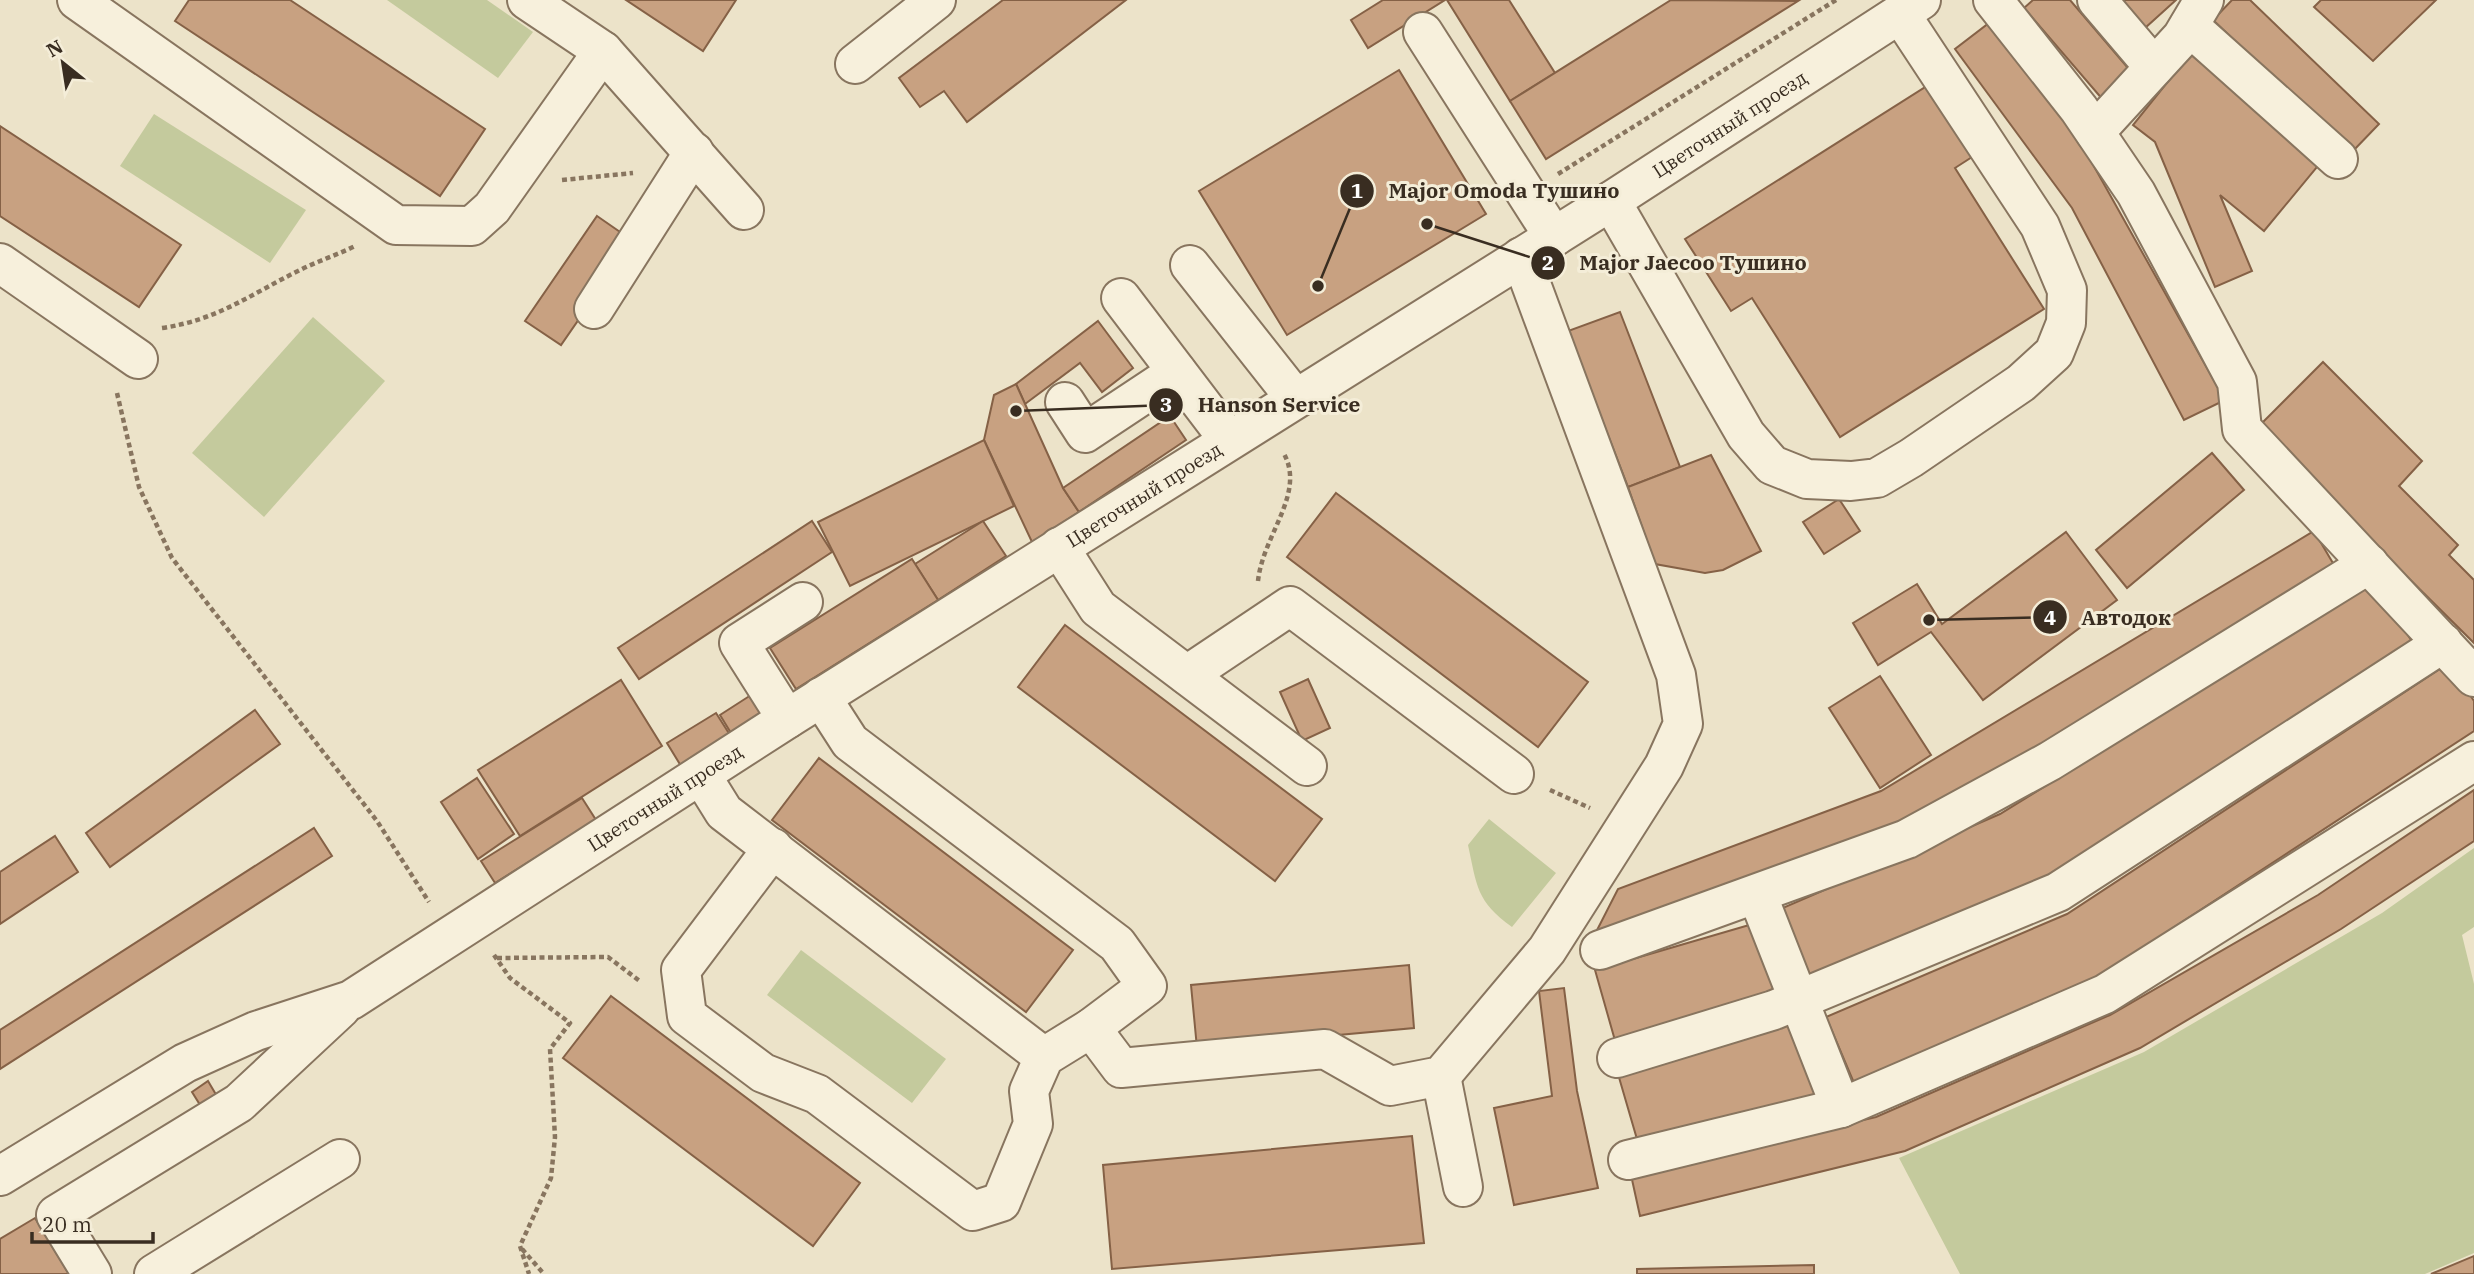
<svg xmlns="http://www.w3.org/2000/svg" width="2474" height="1274" font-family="'IBM Plex Serif',serif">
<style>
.green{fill:#c4ca9d}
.building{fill:#c8a181;stroke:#856146;stroke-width:2}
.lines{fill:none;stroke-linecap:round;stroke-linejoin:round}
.minor-casing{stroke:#88755f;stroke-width:42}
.path{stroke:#88755f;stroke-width:4.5;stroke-dasharray:5 3.5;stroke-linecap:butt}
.minor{stroke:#f7f0dc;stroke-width:38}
.labels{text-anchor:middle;stroke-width:6;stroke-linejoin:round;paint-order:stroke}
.street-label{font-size:19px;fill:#392d21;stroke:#f4edd8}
.leader{fill:none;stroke:#392d21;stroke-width:2.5}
.callout-dot{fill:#392d21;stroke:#f4edd8;stroke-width:2.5}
.mark-label{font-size:21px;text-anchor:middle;font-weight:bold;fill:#fff}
.callout-label{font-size:21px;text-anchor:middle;font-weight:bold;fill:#392d21;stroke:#f4edd8;stroke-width:6;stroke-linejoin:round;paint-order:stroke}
</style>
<rect width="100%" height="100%" fill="#ece3c9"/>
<g class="green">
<polygon points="387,0 487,0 533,32 498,78"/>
<polygon points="154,114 306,210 270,263 120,166"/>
<polygon points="313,317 385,381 264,517 192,453"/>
<path d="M1489,819L1556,873L1512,927C1476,901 1477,886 1468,845Z"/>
<polygon points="2474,848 2474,927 2462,935 2474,984 2474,1253 2425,1274 1960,1274 1899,1158 2144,1052 2382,913"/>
<polygon points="801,950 946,1059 912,1103 767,995"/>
</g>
<g class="building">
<polygon points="189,0 290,0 485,129 440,196 175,21"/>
<polygon points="626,0 736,0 703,51"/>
<polygon points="1003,0 1126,0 967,122 944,91 920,107 899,78"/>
<polygon points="1383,0 1445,0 1368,48 1351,20"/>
<polygon points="1447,0 1509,0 1555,73 1510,101"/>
<polygon points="1671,0 1798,1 1546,159 1510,101"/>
<polygon points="2033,0 2070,0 2134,75 2104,101 2024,8"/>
<polygon points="2119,0 2176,0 2145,28"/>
<polygon points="2232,0 2250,0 2379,124 2352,152 2213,20"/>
<polygon points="2321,0 2436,0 2373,61 2314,7"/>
<polygon points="1989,23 2060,113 2091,161 2225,400 2184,420 2072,208 1955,49"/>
<polygon points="2190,54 2322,161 2264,231 2220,195 2252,271 2215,287 2155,142 2133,125"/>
<polygon points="1399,70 1486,214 1287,335 1199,191"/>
<polygon points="1927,86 1972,157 1955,168 2044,309 1840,437 1752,298 1731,311 1685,239"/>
<polygon points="0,126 181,245 139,307 0,216"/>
<polygon points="597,216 633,241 561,345 525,321"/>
<polygon points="1620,312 1680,467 1628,487 1568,331"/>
<polygon points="1098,321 1133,368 1102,392 1080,363 1025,404 1016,384"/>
<polygon points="2323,362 2422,461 2399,486 2458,545 2449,555 2474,580 2474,643 2257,428"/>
<polygon points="1016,384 1063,488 1079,512 1032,542 984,440 994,395"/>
<polygon points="1170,416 1186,440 1079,512 1063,488"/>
<polygon points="984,440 1014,506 850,586 818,522"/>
<polygon points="2212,453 2244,490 2127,588 2096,550"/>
<polygon points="1711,455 1761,551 1723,570 1705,573 1655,564 1628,487"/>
<polygon points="1336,493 1588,682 1538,747 1287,557"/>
<polygon points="1839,499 1860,531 1824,554 1803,522"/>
<polygon points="812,521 832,552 639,679 618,648"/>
<polygon points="983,521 1006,556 938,600 915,564"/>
<polygon points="2314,531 2337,570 1904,830 1594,936 1618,889 1881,791"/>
<polygon points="2066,532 2117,600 1983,700 1931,632 1878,665 1853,623 1917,584 1942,624"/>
<polygon points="912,559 938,600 796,689 770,648"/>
<polygon points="2375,582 2416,648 2031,886 1809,981 1778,910 2000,814"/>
<polygon points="1065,625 1322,819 1275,881 1018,687"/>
<polygon points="2449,663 2474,701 2474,731 2095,979 1854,1083 1826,1017 2067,914"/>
<polygon points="1880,676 1931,755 1880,788 1829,708"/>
<polygon points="1308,679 1330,728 1302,741 1280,692"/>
<polygon points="621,680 662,746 520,836 478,770"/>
<polygon points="751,695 763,713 731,733 720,715"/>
<polygon points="255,710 280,744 110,867 86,833"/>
<polygon points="716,713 730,735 681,766 667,743"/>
<polygon points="819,758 1073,950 1026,1012 772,820"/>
<polygon points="477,778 514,834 478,859 441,802"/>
<polygon points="2474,790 2474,841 2341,929 2140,1048 1905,1151 1640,1216 1631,1175 1876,1117 2110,1015 2318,895"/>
<polygon points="582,798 596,820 495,883 481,861"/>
<polygon points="314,828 332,856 0,1069 0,1030"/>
<polygon points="55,836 78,872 0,924 0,872"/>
<polygon points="1756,923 1777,998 1616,1044 1595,970"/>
<polygon points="1409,965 1414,1028 1197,1048 1191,985"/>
<polygon points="1564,988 1577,1091 1598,1188 1514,1205 1494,1108 1552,1096 1539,991"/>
<polygon points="611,996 860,1183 813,1246 563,1058"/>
<polygon points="1797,1023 1817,1095 1639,1146 1618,1074"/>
<polygon points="208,1081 218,1098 202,1108 192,1092"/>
<polygon points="1412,1136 1424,1243 1112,1269 1103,1165"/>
<polygon points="35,1218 69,1274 0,1274 0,1239"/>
<polygon points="2474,1256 2474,1274 2431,1274"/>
<polygon points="1814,1265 1814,1274 1637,1274 1637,1269"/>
</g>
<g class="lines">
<defs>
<g id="minor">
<polyline points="77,0 396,225 472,226 492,208 603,51"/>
<polyline points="527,0 603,51 744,210"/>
<polyline points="1993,0 2079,109 2136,193 2237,382 2242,429 2474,677"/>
<polyline points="2097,0 2154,67"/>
<polyline points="2189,26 2338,159"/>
<polyline points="1423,32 1554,237"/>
<polyline points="855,64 936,0"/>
<polyline points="2095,132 2182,37 2204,0"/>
<polyline points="1611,201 1746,435 1772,465 1807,479 1851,481 1877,478 1911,458 2021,383 2054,353 2066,323 2067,290 2040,226 1901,15"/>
<polyline points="0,263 138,359"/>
<polyline points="1190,265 1295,398"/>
<polyline points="1121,298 1229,440"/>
<polyline points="594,309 694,152"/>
<polyline points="1065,402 1085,433 1177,372"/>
<polyline points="1059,547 1098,608 1307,766"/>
<polyline points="1187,675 1290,606 1514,774"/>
<polyline points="787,719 739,643 803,602"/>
<polyline points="701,775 724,812 1044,1057"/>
<polyline points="773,848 681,970 687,1016 763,1073 817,1094 973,1211 1001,1202 1033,1124 1029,1091 1044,1057 1091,1028 1147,986 1117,944 850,742 821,697"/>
<polyline points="1757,894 1841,1108"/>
<polyline points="1600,950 1907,839 2050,761 2369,564"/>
<polyline points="1091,1028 1121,1068 1325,1049 1390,1086 1441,1076 1547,950 1664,766 1683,724 1676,675 1521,257"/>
<polyline points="1617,1058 1774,1010 2058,892 2443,643"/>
<polyline points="1441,1076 1463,1187"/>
<polyline points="1628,1160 1841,1108 2105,994 2474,761"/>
<path id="s1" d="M0,1176L185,1063L256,1031L351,1000L787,719L1611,201L1921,0"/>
<polyline points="92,1274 56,1215 239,1103 341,1008"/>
<polyline points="154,1274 340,1159"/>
</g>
</defs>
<use href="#minor" class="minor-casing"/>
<g class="path">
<polyline points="1558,174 1836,0"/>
<polyline points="562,180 633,173"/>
<path d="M162,328C218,320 251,294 300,270C318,261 337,255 355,246"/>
<polyline points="117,393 139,487 172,558 377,821 429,902"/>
<path d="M1258,581C1263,534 1307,493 1283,452"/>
<polyline points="1550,790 1590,808"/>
<polyline points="494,955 510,978 570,1023 550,1049 555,1137 551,1178 520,1246 529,1274"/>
<polyline points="497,958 608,957 641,982"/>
<polyline points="522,1249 544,1274"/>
</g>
<use href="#minor" class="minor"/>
</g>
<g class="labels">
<g class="street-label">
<text dy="7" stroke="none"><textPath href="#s1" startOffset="2028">Цветочный проезд</textPath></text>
<text dy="7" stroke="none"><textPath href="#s1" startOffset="1335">Цветочный проезд</textPath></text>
<text dy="7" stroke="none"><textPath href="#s1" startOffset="768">Цветочный проезд</textPath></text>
</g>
</g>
<path class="leader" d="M1318 286L1357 191M1427 224L1548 263M1016 411L1166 405M1929 620L2050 617"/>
<g class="callout-dot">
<circle cx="1318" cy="286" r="7"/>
<circle cx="1427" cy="224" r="7"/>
<circle cx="1016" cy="411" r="7"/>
<circle cx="1929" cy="620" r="7"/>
<circle cx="1357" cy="191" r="18"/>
<circle cx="1548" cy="263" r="18"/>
<circle cx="1166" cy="405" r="18"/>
<circle cx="2050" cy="617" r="18"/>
</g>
<g class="mark-label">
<text x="1357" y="198">1</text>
<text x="1548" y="270">2</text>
<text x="1166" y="412">3</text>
<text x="2050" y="625">4</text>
</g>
<g class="callout-label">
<text x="1504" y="198">Major Omoda Тушино</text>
<text x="1693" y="270">Major Jaecoo Тушино</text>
<text x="1279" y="412">Hanson Service</text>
<text x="2126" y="625">Автодок</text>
</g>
<g transform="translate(63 63) rotate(330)" stroke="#f4edd8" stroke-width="5" paint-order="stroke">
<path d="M0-5L12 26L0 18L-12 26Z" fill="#392d21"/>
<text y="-10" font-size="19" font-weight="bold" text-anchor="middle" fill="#392d21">N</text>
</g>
<path d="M32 1232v10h121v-10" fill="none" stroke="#392d21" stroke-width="3.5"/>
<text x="42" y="1232" font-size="21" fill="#392d21" stroke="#f4edd8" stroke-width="5" paint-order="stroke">20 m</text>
</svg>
